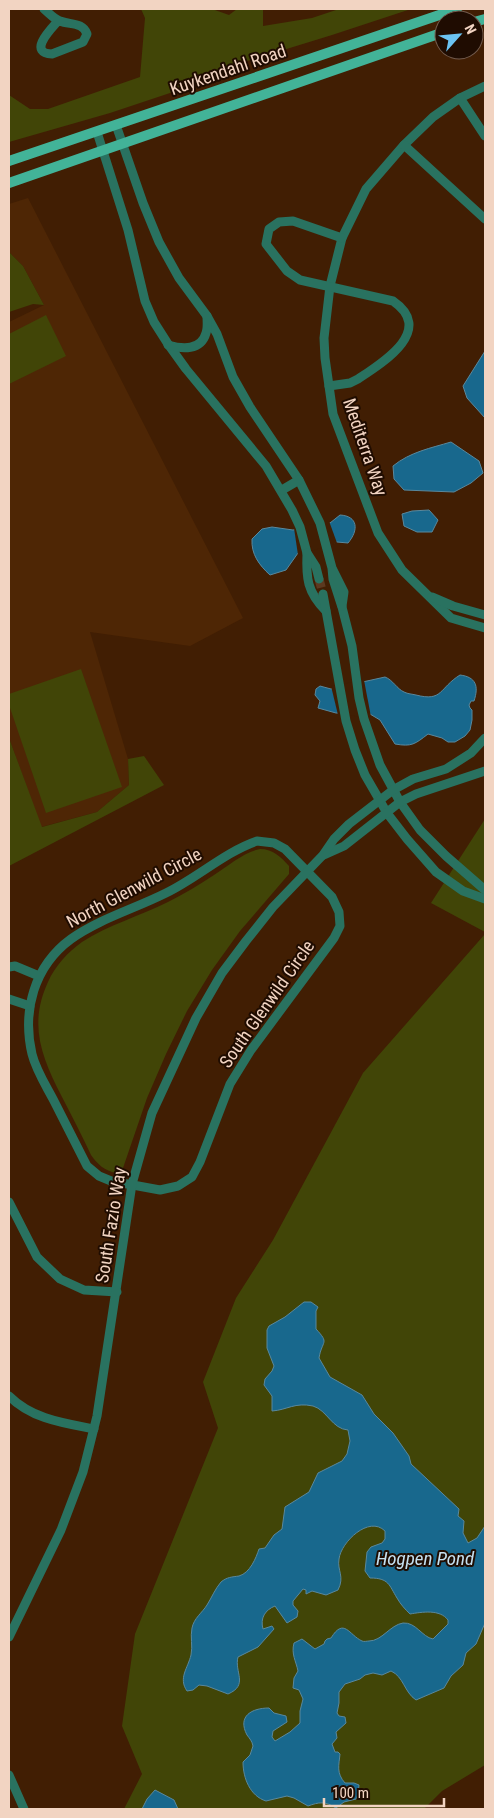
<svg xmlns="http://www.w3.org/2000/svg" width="494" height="1818" font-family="'Roboto Condensed',sans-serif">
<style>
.built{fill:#4e2605}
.green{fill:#414507}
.water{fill:#18688d;stroke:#59889d}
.pier{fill:#411e03}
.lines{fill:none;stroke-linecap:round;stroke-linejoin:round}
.minor-tunnel{stroke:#5c3920;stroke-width:9;stroke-dasharray:9 4.5;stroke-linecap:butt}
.minor{stroke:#297260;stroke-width:9}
.major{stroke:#42b398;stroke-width:10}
.labels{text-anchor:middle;stroke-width:4;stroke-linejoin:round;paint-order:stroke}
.street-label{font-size:18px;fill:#f2d4c2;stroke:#1f0c01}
.water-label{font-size:19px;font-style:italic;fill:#c5e1f1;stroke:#1f0c01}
</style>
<rect width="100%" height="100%" fill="#411e03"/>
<polygon class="built" points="28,198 243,618 190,646 90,632 128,759 129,785 97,812 41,827 9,738 9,322 44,305 23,266 9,252 9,204"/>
<g class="green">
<polygon points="141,9 212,9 229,15 237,9 263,9 263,26 312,18 339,9 411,9 332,35 244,62 236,71 110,113 9,142 9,95 30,109 48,109 140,77 145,18"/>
<polygon points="9,252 23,266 44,305 33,304 9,312"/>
<polygon points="46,315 66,356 9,384 9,334"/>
<polygon points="81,669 122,787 46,813 9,705 9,694"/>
<polygon points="9,738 42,827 97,812 129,785 128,759 144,756 164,785 9,866"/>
<polygon points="485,819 485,932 431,903"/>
<path d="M260,849C273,849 281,857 289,866V874L240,931L212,970L187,1011L166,1054L147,1098L123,1168L116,1173C105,1171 97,1164 91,1155C82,1136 72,1116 62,1097C42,1058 28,1025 48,982C55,966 68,952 82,942C108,925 140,916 168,902C184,894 199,885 214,875C228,866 244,852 260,849Z"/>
<polygon points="485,934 485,1765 442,1791 424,1809 124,1809 142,1774 122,1726 135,1634 218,1428 203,1382 236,1298 273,1240 363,1073"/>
</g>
<g class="water">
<polygon points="485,351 485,418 467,398 463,386"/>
<path d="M451,442L479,461L483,473L471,483L454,492L404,490L394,479L393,466C410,452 431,448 451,442Z"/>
<polygon points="429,510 438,520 432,532 417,532 404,526 402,514 412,511"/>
<path d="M340,515C358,516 359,530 348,543L337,542L298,553L286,570L270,575C259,565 251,554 252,539L262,529L272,527L293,530L330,523Z"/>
<path d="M460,675C476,677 479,686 474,701H471L469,705L470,708L472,710V720L470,730L465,736L455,742H448L442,738L428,734C415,744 412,747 395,744L380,720L370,714L336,713L318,708L320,701L315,695L316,689L320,686L331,689L385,677C393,680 397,689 404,692C408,694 412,694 416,695C443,702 439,688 460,675Z"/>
<path d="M304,1302H311L318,1307L316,1311V1329C330,1344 322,1340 319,1358L330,1377L362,1395L374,1414L393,1433L409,1456L411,1464L459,1509L458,1516L464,1521L463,1533L468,1543L477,1538L485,1526V1623L476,1644L466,1653L463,1665L451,1676L444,1688L416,1700C404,1692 404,1677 391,1671L382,1675L373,1673L365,1675L360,1679L345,1684L339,1692V1703L337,1713L339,1716L345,1717L346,1723L336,1732L337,1738L332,1744L335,1752H338L340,1754C339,1765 336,1773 345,1783H354L359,1785L358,1794L356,1799L344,1802L336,1808C325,1801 319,1802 308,1806L294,1798L287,1796L266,1801C250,1796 243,1778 243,1762L250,1755L253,1746C252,1741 250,1739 247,1735C237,1716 252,1708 269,1708L274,1713L286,1716L287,1722L273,1731L272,1737L275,1741L290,1732L300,1723V1711L303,1699L299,1690L293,1688L294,1678L298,1671C296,1661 291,1654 294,1643L302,1639L315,1649L324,1644L325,1641L327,1639L331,1638C344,1617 349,1635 362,1641C364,1642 367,1641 369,1641C382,1641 390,1625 403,1623C416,1622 422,1637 433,1639L448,1624V1620C440,1609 422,1612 410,1614C405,1609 401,1605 397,1598C389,1585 389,1578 370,1578L365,1571L367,1552L371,1547L382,1543L385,1539V1531C369,1515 341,1542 339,1559C337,1571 345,1576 338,1590L326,1595L312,1591L306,1594V1590L303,1589L293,1601V1605L298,1611L297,1617L287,1623L275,1606C265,1610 260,1618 263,1629L272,1626L274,1629L258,1647L238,1657C234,1672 249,1685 228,1694L207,1686L199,1685L193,1690L187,1691C178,1678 188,1668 191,1655C193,1646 190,1637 192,1628C194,1618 202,1613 207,1605C212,1597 215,1589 221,1582C227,1577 232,1577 239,1576C250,1573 256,1558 259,1549L265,1548L274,1535L282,1529L285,1507L309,1492L318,1473L342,1461L347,1454L350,1441L348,1430C332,1429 327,1410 313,1406C295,1402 287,1410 272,1411V1396L264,1385L265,1379L272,1371L274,1366L267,1348V1330L269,1326L285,1317Z"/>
<polygon points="155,1790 174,1800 178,1809 142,1809 147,1799"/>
</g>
<g class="pier">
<polygon points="329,521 337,543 298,555 294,528"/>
<polygon points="364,680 371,717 338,715 331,686"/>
</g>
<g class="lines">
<polyline class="minor-tunnel" points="319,579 323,594"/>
<g class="minor">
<path d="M44,9C49,13 54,19 60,21C70,25 83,22 87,34L83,42L52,54C27,53 51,29 58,21"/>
<polyline points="485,86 460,98 433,117 404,145 366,189 342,238 330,286 324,338 325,358 333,414 378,533 402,570 451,618 485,628"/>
<polyline points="460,98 485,136"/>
<polyline points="116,125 143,203 159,242 179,278 207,316 217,334 233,377 250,407 299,480 320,523 332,568 333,579 342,607 352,646 359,698 364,719 380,765 400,802 420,830 446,856 485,890"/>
<polyline points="97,132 128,230 145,301 154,322 168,344 186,369 266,466 292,510 300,527 307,553 316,567 319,579"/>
<polyline points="404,145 485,219"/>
<path d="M168,345C182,349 201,351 206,333C208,328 207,321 207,316"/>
<path d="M329,386L350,383L358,379C384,362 435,330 393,301L300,280L287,271L266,244L269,229L279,222L293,221L342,238"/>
<polyline points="282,490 299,480"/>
<path d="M307,553C306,578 307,592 326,611"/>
<polyline points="333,570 344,592 342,606"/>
<polyline points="323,594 346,721 355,750 365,775 387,813 407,839 436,872 463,891 485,899"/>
<polyline points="432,597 453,606 485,615"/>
<path d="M257,841L274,843L285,849L332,897L339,912L340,926L334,938L251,1050L230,1084L200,1162L192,1177L178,1186L160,1190L111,1181L99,1176L87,1166C76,1144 64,1121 53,1099C45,1084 36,1070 32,1054C22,1011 34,966 71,939C99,919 134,909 166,893C197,878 225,852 257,841Z"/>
<polyline points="324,855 344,846 400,802 416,794 485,771"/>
<polyline points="9,967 15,966 39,976"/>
<polyline points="9,999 30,1006"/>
<polyline points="9,1202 37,1257 60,1279 84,1290 117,1292"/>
<path d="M9,1396C32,1419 63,1423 94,1429"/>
<polyline points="9,1637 61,1530 83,1472 97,1416 132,1184 152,1113 196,1018 222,973 246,941 273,907 323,855 334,839 349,824 393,790 413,779 446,769 471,753 485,738"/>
<polyline points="9,1775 24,1809"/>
</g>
<g class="major">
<polyline points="474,22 485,19"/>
<polyline points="9,161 457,9"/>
<polyline points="9,183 444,32"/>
</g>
</g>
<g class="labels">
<g class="street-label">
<text transform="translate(228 70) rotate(-19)" y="6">Kuykendahl Road</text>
<text transform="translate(365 447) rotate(71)" y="6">Mediterra Way</text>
<text transform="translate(134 888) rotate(-28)" y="6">North Glenwild Circle</text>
<text transform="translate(267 1004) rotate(-55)" y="6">South Glenwild Circle</text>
<text transform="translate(111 1225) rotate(-81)" y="6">South Fazio Way</text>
</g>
<g class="water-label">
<text x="425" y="1565">Hogpen Pond</text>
</g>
</g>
<rect width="494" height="1818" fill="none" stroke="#f2d4c2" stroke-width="20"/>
<g transform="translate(459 35) rotate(63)"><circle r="24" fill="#1f0c01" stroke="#735c4e"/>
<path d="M0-4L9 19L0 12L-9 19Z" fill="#6bc3f2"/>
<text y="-8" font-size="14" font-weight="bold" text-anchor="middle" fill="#f2d4c2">N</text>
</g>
<path d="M324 1798v8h120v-8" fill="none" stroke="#f2d4c2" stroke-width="2.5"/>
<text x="332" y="1798" font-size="15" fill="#f2d4c2" stroke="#1f0c01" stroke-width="4" paint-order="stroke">100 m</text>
</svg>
